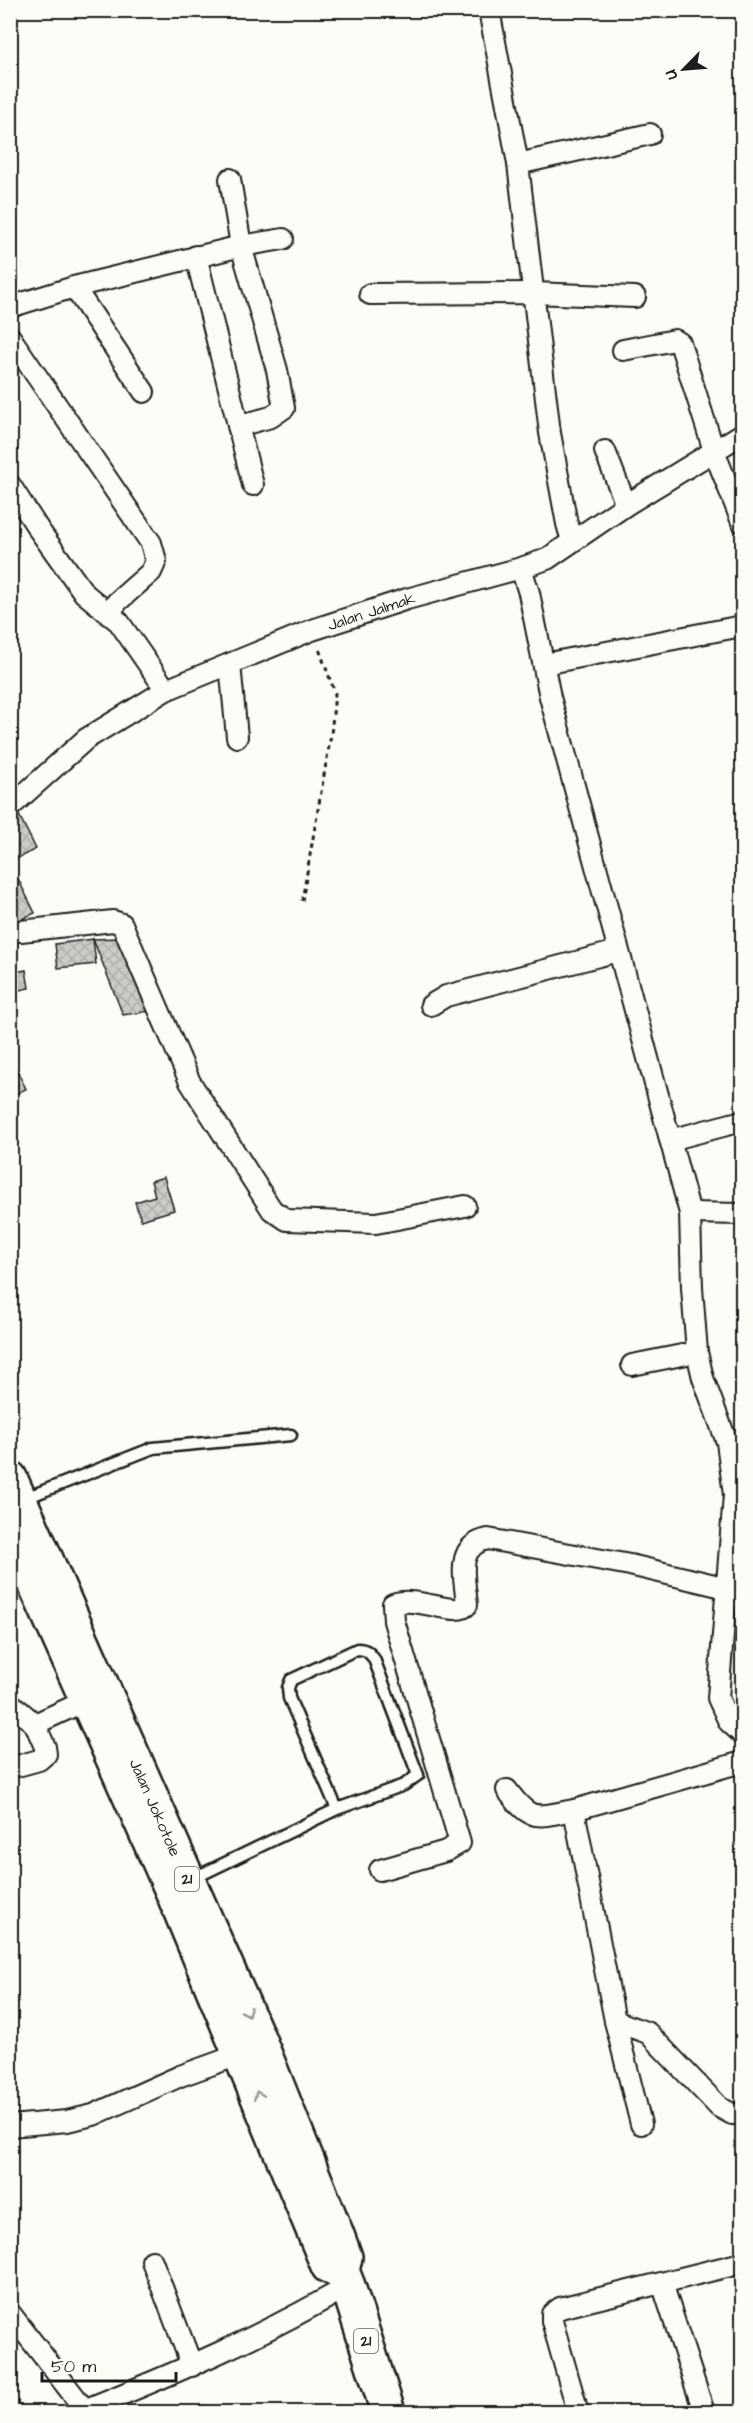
<svg xmlns="http://www.w3.org/2000/svg" width="753" height="2423" font-family="'Architects Daughter',sans-serif">
<style>
.building{fill:url(#building-cross-hatch);stroke:#1c1c1c;stroke-width:1.5}
.lines{fill:none;stroke-linecap:round;stroke-linejoin:round}
.lane-casing{stroke:#1c1c1c;stroke-width:15}
.street-casing{stroke:#1c1c1c;stroke-width:24}
.highway-casing{stroke:#1c1c1c;stroke-width:38}
.path{stroke:#1c1c1c;stroke-width:3;stroke-dasharray:4.5 4.5;stroke-linecap:butt}
.lane{stroke:#fdfcf7;stroke-width:10}
.street{stroke:#fdfcf7;stroke-width:20}
.highway{stroke:#fdfcf7;stroke-width:33}
.oneway{stroke:#989794}
.labels{text-anchor:middle;stroke-width:5;stroke-linejoin:round;paint-order:stroke}
.shield{fill:#fdfcf7;stroke:#605f5e;stroke-width:1.5}
.shield-label{font-size:15px;font-weight:bold;fill:#1c1c1c}
.street-label{font-size:16px;fill:#1c1c1c;stroke:#fdfcf7}
</style>
<defs>
<pattern id="building-cross-hatch" width="8" height="8" patternUnits="userSpaceOnUse" patternTransform="scale(1.5)"><rect width="8" height="8" fill="#cccbc8"/><path d="M0 0l8 8M0 8l8-8" fill="none" stroke="#afaeab"/></pattern>
</defs>
<rect width="100%" height="100%" fill="#fdfcf7"/>
<filter id="ink" filterUnits="userSpaceOnUse"><feTurbulence type="fractalNoise" baseFrequency=".0167" numOctaves="2"/><feDisplacementMap in="SourceGraphic" scale="12" xChannelSelector="R" yChannelSelector="G"/><feConvolveMatrix kernelMatrix="1 2 1 2 8 2 1 2 1" color-interpolation-filters="sRGB"/></filter>
<g filter="url(#ink)">
<g class="building">
<polygon points="17,811 36,849 16,859 10,848 10,821"/>
<polygon points="10,863 35,913 15,922 10,912"/>
<polygon points="119,938 151,1011 123,1015 93,939"/>
<polygon points="93,939 96,964 58,968 55,944"/>
<polygon points="26,970 29,988 10,992 10,973"/>
<polygon points="10,1056 26,1089 10,1096"/>
<polygon points="164,1177 174,1210 141,1220 135,1202 155,1196 151,1181"/>
</g>
<g class="lines">
<defs>
<g id="lane">
<polyline points="23,1499 153,1448 291,1435"/>
<path d="M190,1880L337,1809L404,1785L418,1775L374,1659C369,1652 366,1649 357,1649L291,1680L288,1688L289,1698L337,1809"/>
</g>
<g id="street">
<polyline points="489,10 518,164 550,433 567,524 572,541"/>
<polyline points="518,164 650,134"/>
<polyline points="230,179 241,246 283,239"/>
<polyline points="196,256 253,485"/>
<polyline points="74,287 144,392"/>
<polyline points="370,294 533,293 635,297"/>
<polyline points="10,307 74,287 241,246 277,370 284,408 271,417 238,426"/>
<polyline points="10,337 151,543 156,561 151,572 117,602 109,615"/>
<polyline points="623,350 675,340 680,343 714,451 742,522"/>
<polyline points="605,451 626,505"/>
<polyline points="10,485 39,530 84,593 119,622 166,690"/>
<polyline points="521,568 529,593 550,697 690,1213 692,1288 697,1352 703,1378 727,1442 734,1495 718,1698 729,1722 742,1734"/>
<polyline points="230,664 237,737"/>
<polyline points="544,664 742,626"/>
<path id="s1" d="M10,807L86,739L166,690L312,630L407,599L521,568L547,559L626,505L742,434"/>
<polyline points="10,927 15,931 21,931 113,921 122,924 190,1082 272,1210 287,1220 376,1223 465,1206"/>
<polyline points="431,1005 446,996 618,951"/>
<polyline points="670,1140 742,1121"/>
<polyline points="690,1213 742,1214"/>
<polyline points="632,1365 697,1352"/>
<polyline points="10,1703 35,1724"/>
<polyline points="742,1762 574,1810 615,2021 648,2033 719,2107 732,2114 742,2114"/>
<polyline points="10,1768 39,1760 46,1754 45,1747 35,1724 87,1700"/>
<path d="M507,1790C532,1823 535,1817 574,1810"/>
<path d="M380,1870L446,1851L460,1843L394,1621L393,1604C417,1595 457,1618 467,1605C465,1579 454,1546 488,1539L630,1565L727,1588"/>
<polyline points="615,2021 641,2124"/>
<polyline points="10,2126 67,2121 93,2115 180,2076 241,2054"/>
<polyline points="152,2261 192,2366"/>
<polyline points="662,2283 704,2412"/>
<polyline points="10,2313 85,2410"/>
<path d="M79,2412C171,2375 262,2337 348,2286"/>
<polyline points="578,2412 552,2321 552,2314 560,2308 742,2263"/>
</g>
<g id="highway">
<path id="s2" d="M10,1478L259,2040L337,2235L345,2257L342,2271L328,2266L173,1893L10,1528"/>
<polyline points="342,2271 348,2286 388,2412"/>
</g>
</defs>
<use href="#lane" class="lane-casing"/>
<use href="#street" class="street-casing"/>
<use href="#highway" class="highway-casing"/>
<polyline class="path" points="302,901 331,735 335,693 318,646"/>
<use href="#lane" class="lane"/>
<use href="#street" class="street"/>
<use href="#highway" class="highway"/>
</g>
<defs><path id="oneway-chevron" d="M-2-3.5L2.5 0L-2 3.5" fill="none" stroke-width="1.6" stroke-linecap="round" stroke-linejoin="round" transform="scale(1.5)"/></defs>
<g class="oneway">
<use href="#oneway-chevron" transform="translate(247 2012) rotate(66)"/>
<use href="#oneway-chevron" transform="translate(258 2095) rotate(-112)"/>
</g>
</g>
<g class="labels">
<g class="shield">
<rect x="175" y="1867" width="24" height="24" rx="4.5"/>
<rect x="354" y="2329" width="24" height="24" rx="4.5"/>
</g>
<g class="shield-label">
<text x="187" y="1884">21</text>
<text x="366" y="2346">21</text>
</g>
<g class="street-label">
<text dy="6" stroke="none"><textPath href="#s1" startOffset="416">Jalan Jalmak</textPath></text>
<text dy="6" stroke="none"><textPath href="#s2" startOffset="360">Jalan Jokotole</textPath></text>
</g>
</g>
<rect width="753" height="2423" fill="none" stroke="#fdfcf7" stroke-width="36"/>
<rect x="18" y="18" width="717" height="2387" fill="none" stroke="#1c1c1c" stroke-width="2" filter="url(#ink)"/>
<g transform="translate(684 69) rotate(245)" stroke="#fdfcf7" stroke-width="4.5" paint-order="stroke">
<path d="M0-4.5L10 22L0 15L-10 22Z" fill="#1c1c1c"/>
<text y="-9" font-size="16" font-weight="bold" text-anchor="middle" fill="#1c1c1c">U</text>
</g>
<path d="M42 2372v9h134v-9" fill="none" stroke="#1c1c1c" stroke-width="3"/>
<text x="51" y="2372" font-size="18" fill="#1c1c1c" stroke="#fdfcf7" stroke-width="4.5" paint-order="stroke">50 m</text>
</svg>
